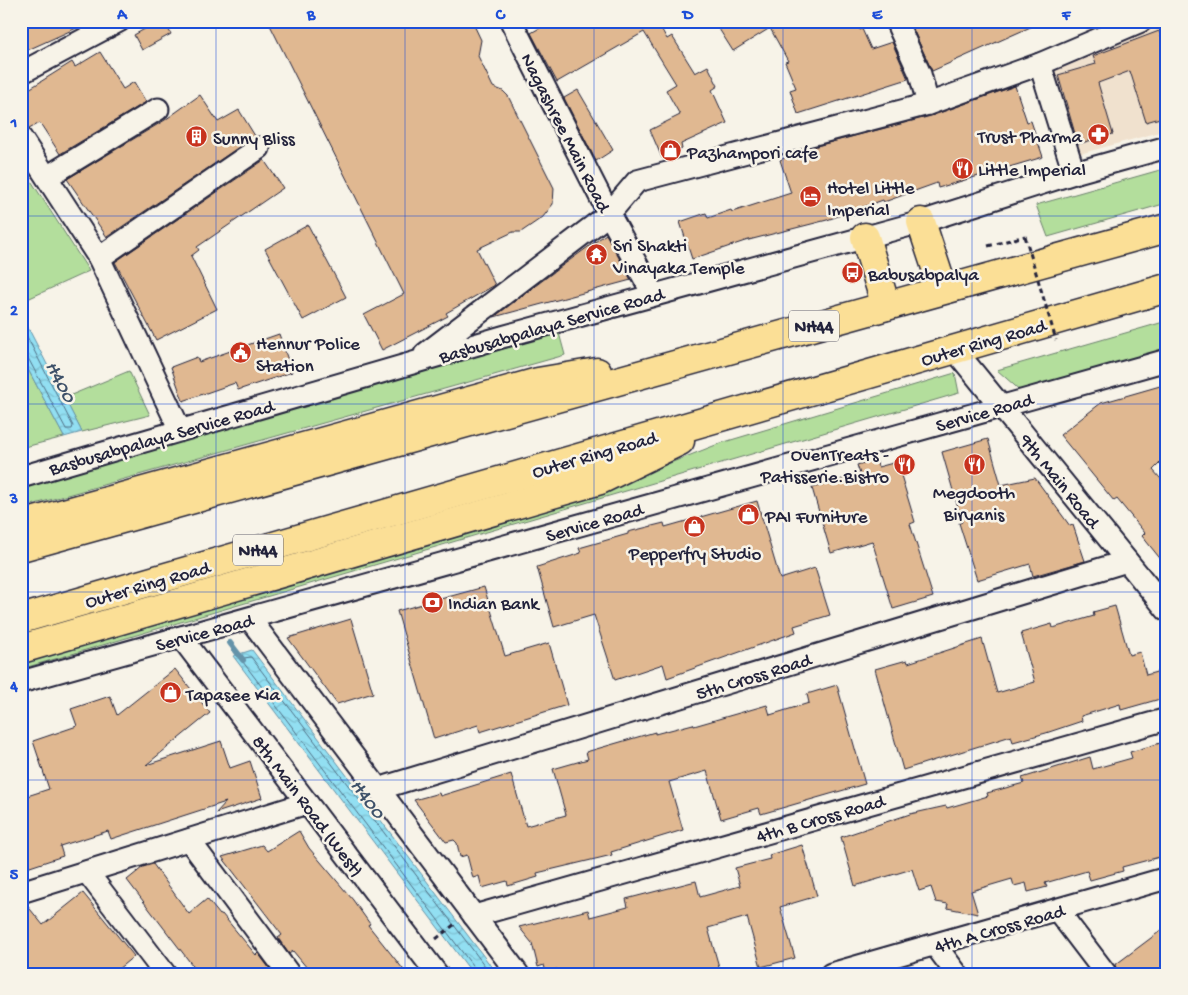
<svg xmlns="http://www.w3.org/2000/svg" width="1188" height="995" font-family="'Gochi Hand',sans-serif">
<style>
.built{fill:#f0e1ce}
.green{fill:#b3de9c;stroke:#6a806c}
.water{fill:url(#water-waves);stroke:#6593a9}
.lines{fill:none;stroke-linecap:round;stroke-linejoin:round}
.shore{stroke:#4f6e84;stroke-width:1}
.stream{stroke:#6593a9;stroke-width:6}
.building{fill:#e0b891;stroke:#22223b}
.minor-casing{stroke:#22223b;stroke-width:25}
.highway-casing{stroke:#22223b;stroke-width:31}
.path{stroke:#22223b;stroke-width:3;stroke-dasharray:5 4;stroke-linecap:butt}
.minor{stroke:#f7f3e8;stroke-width:21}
.highway{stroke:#fbdf96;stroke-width:28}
.path-bridge{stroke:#22223b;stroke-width:3;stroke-dasharray:5 4;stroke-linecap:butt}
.grid{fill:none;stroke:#1d4ed8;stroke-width:1;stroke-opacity:0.55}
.labels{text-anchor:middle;stroke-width:5;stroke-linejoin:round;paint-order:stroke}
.shield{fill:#f7f3e8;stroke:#62616f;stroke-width:1}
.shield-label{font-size:18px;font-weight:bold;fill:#22223b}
.street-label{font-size:19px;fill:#22223b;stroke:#f7f3e8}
.poi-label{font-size:19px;fill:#22223b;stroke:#f7f3e8;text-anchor:start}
.water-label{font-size:20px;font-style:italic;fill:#3e5169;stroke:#f7f3e8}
.neatline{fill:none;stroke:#1d4ed8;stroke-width:2}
.grid-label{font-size:16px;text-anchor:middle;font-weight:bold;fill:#1d4ed8}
</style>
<defs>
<pattern id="water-waves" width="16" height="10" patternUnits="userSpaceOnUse" patternTransform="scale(1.25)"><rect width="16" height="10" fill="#92dff2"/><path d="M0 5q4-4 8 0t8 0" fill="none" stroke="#7ebfd0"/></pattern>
</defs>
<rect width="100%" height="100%" fill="#f7f3e8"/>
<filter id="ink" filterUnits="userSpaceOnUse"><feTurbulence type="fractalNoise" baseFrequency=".02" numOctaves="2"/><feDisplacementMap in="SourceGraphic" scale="10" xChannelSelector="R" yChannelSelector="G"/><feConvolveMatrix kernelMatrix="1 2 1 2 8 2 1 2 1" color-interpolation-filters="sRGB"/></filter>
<g filter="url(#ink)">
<polygon class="built" points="1155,21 1167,21 1167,130 1076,155 1050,67"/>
<g class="green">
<polygon points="21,165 89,271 21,302"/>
<polygon points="1167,168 1167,203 1048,237 1036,205"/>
<polygon points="1167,321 1167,352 1023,393 997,370"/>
<polygon points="559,333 565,355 21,508 21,486"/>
<polygon points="21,356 64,437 21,448"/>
<polygon points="129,371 150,415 82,432 64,398"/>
<polygon points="955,373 959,393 21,669 21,655 632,478 721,443"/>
</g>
<g class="water">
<polygon points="21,314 82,432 64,437 21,356"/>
<polygon points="252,650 497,974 473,974 233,656"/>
</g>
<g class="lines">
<g class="shore">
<polyline points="21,325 73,426 72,429 66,429 28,358 21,355"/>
<polyline points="476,974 475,969 243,662 244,658 251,657 491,974"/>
</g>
<polyline class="stream" points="230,643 243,660"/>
</g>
<g class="building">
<polygon points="21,21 92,21 21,53"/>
<polygon points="159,21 164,21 171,34 142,50 134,35"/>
<polygon points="268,21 472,21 481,40 478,56 493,87 503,91 508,96 554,188 553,204 543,217 521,232 513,232 477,249 495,285 446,313 448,316 382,350 364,315 404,294"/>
<polygon points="552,21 662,21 658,23 667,39 672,36 695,73 708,66 718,86 712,90 727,123 681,144 682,149 662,158 650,130 680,115 666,90 676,84 644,32 557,82 531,33"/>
<polygon points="714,21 855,21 860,30 862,29 871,49 892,42 908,79 798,114 790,90 796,88 785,62 788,61 770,28 733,51"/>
<polygon points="925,21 1044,21 932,71 912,27"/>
<polygon points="1159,31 1167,53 1167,116 1146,122 1130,71 1098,83 1113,134 1078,144 1058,75 1096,64 1093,56"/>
<polygon points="100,52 123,89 134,82 146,102 60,154 40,123 29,129 26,127 21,119 21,94 72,62 75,67"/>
<polygon points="1015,86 1027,122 1031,121 1043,157 938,188 937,183 884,202 883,200 827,220 745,241 692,259 680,222 706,213 708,218 731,210 732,212 791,193 780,160 805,149 931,116"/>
<polygon points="578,90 613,150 596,161 564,98"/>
<polygon points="200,95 218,122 239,110 255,136 107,237 67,179 165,120"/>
<polygon points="264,160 283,188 197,247 199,250 191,256 217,309 156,340 115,262"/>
<polygon points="308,225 346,297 303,320 265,249"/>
<polygon points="606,234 631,280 494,317 559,268"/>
<polygon points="279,334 292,372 238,390 235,383 183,401 171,367 197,357 199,362"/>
<polygon points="1167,384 1167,456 1153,470 1167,486 1167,567 1142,536 1145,533 1117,499 1114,501 1060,435 1101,403"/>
<polygon points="988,439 1001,485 1035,478 1070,526 1073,525 1085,561 1033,576 1030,564 977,580 959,523 962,522 942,452"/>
<polygon points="876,459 878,467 897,462 915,522 910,524 933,597 893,609 872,541 831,553 812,488 860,474 857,465"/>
<polygon points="757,501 780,579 815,568 830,615 794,626 796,632 667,678 663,664 615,680 594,615 554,627 537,567 581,553 579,548 628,534 628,532 664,523 665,527"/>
<polygon points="484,587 505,656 549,643 567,705 480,732 478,725 434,739 397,611"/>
<polygon points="1115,606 1129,655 1140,652 1146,675 1167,669 1167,697 1121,710 1120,704 1081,716 1082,721 1046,733 1013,742 1011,736 903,770 875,669 907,660 908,663 982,639 997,693 1035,682 1021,633 1052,624 1053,628 1094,616 1093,612"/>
<polygon points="351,619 373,693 337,704 288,638"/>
<polygon points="175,669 210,713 146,765 221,741 230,768 250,761 262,798 216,813 226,802 111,839 108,831 60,846 63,856 24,869 21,860 21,798 49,789 33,741 77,726 71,709 110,696 117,715"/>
<polygon points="837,685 865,784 761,814 759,808 721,819 707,771 669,782 683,830 611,852 612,855 537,873 538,877 508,886 507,881 482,888 479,876 473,878 467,855 460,857 457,843 454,840 446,842 414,800 439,793 440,796 511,774 526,826 566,815 553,769 588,759 586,752 655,732 655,734 693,724 694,726 767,705 770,715 809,703 807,694"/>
<polygon points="1167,741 1167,855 1122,867 1123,871 1090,880 1087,871 1045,883 1047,887 1028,892 1026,883 1014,886 1012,879 971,891 978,914 947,908 948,904 936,902 931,887 919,891 912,869 855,886 841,837 910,814 946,806 947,808 988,796 987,793 1024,783 1022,778 1090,757 1093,769 1132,758 1130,752"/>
<polygon points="299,831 309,848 353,900 370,924 368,925 407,974 312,974 293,951 289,954 278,938 282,935 222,857 262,845 267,851"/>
<polygon points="802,845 817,896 780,907 795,958 761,967 747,917 708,928 721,974 558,974 557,969 546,972 544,965 538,967 532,943 519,927 588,910 590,917 628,907 626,899 696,881 700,897 740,886 735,868 770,859 769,855"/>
<polygon points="153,864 189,914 207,899 220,915 222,914 256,955 258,953 270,969 268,971 270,974 199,974 127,880 143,867"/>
<polygon points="83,893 134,956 112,974 21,974 21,904 26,904 43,925"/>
<polygon points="1167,926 1167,974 1118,974 1115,965"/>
</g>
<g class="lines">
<defs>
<g id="minor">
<polyline points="511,21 609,214 653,294"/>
<polyline points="896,21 920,74 928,104"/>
<polyline points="1040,64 1074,173"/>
<polyline points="21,73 119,21"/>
<polyline points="21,138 99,258 180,430"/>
<polyline points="47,177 158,109"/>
<polyline points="99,258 259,148"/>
<polyline points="955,350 1167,610"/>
<polyline points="425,354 609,214 637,181 928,104 1040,64 1141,21"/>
<polyline points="21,477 502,337 921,222 1074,173 1167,147"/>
<polyline points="250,619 518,974"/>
<polyline points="181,637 437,974"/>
<polyline points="21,682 1167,360"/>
<polyline points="378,789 1127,561"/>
<polyline points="189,840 289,974"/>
<polyline points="87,872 165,974"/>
<polyline points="21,892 307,803"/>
<polyline points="1058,911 1106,974"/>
<polyline points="474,916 1167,719"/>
<polyline points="935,945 957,974"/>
<polyline points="831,974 1167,878"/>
</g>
<g id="highway">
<polyline points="921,222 943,289"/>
<polyline points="865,237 886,306"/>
<polyline points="21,525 538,382 597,372"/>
<polyline points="21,547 1167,228"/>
<polyline points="21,619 1167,288"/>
<polyline points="21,649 600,480 680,441"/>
</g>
</defs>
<use href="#minor" class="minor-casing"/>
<use href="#highway" class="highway-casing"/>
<g class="path">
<polyline points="988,246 1025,236"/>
<polyline points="436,939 455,924"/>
</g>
<use href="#minor" class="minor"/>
<use href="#highway" class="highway"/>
<polyline class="path-bridge" points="1025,236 1056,340"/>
</g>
</g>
<path class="grid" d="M216,21V974M405,21V974M594,21V974M783,21V974M972,21V974M21,216H1167M21,404H1167M21,592H1167M21,780H1167"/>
<defs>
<symbol id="pharmacy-disc" viewBox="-11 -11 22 22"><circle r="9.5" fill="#c8321e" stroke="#f7f3e8"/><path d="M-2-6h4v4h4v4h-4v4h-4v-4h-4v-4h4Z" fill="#fff"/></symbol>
<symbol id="building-disc" viewBox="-11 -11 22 22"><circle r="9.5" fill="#c8321e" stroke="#f7f3e8"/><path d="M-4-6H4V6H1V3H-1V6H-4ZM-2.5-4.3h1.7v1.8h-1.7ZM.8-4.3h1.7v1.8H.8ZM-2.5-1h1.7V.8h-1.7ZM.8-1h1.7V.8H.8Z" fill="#fff"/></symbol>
<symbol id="shop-disc" viewBox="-11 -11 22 22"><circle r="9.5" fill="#c8321e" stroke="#f7f3e8"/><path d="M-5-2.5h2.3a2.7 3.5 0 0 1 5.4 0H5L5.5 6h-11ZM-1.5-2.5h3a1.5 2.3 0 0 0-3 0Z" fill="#fff"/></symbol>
<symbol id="restaurant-disc" viewBox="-11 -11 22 22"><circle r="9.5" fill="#c8321e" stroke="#f7f3e8"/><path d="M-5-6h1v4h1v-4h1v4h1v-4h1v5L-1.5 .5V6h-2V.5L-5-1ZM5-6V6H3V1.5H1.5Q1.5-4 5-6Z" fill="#fff"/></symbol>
<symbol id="hotel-disc" viewBox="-11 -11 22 22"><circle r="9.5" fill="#c8321e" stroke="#f7f3e8"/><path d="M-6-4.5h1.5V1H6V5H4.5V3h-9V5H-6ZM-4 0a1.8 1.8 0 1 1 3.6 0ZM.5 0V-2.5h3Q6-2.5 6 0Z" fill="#fff"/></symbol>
<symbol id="temple-disc" viewBox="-11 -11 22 22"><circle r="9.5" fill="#c8321e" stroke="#f7f3e8"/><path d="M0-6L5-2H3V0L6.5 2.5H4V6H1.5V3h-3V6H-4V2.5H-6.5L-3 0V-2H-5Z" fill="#fff"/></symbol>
<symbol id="bus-disc" viewBox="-11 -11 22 22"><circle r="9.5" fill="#c8321e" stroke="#f7f3e8"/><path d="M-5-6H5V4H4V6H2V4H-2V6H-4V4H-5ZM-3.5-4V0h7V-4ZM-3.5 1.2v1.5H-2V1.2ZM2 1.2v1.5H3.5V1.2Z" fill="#fff"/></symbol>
<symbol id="civic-disc" viewBox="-11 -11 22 22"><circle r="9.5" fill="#c8321e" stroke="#f7f3e8"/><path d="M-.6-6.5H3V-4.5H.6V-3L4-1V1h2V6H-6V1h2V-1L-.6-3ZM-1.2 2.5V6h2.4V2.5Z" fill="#fff"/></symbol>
<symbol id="bank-disc" viewBox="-11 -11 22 22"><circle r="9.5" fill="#c8321e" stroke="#f7f3e8"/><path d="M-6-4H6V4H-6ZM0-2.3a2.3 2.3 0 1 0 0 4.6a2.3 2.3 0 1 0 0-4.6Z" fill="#fff"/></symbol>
</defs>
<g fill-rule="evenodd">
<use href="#pharmacy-disc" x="1086" y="122" width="25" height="25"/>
<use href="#building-disc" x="184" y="124" width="25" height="25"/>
<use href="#shop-disc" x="658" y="138" width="25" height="25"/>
<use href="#restaurant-disc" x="950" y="156" width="25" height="25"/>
<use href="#hotel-disc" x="798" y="184" width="25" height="25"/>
<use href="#temple-disc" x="584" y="242" width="25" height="25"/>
<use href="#bus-disc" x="840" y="260" width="25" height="25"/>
<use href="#civic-disc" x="228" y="340" width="25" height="25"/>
<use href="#restaurant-disc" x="892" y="452" width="25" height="25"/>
<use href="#restaurant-disc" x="962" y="452" width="25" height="25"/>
<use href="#shop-disc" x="736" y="502" width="25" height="25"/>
<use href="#shop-disc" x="682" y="514" width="25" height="25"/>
<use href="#bank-disc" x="420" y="590" width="25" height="25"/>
<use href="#shop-disc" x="158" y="680" width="25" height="25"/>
</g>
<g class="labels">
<g class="shield">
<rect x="789" y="310.5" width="50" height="31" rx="4"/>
<rect x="233" y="534.5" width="50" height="31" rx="4"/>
</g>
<g class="shield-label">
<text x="814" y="332">NH44</text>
<text x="258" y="556">NH44</text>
</g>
<g class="street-label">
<text transform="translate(567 132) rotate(63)" y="7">Nagashree Main Road</text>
<text transform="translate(551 324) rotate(-16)" y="7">Basbusabpalaya Service Road</text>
<text transform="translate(983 341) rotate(-16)" y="7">Outer Ring Road</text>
<text transform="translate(984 411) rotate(-16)" y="7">Service Road</text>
<text transform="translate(161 436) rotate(-16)" y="7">Basbusabpalaya Service Road</text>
<text transform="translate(594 453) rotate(-16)" y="7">Outer Ring Road</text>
<text transform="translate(1061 480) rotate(51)" y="7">9th Main Road</text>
<text transform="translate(594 521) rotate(-16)" y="7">Service Road</text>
<text transform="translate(147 583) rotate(-16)" y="7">Outer Ring Road</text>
<text transform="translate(204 631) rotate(-15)" y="7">Service Road</text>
<text transform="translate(753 675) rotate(-17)" y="7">5th Cross Road</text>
<text transform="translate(309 805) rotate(53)" y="7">8th Main Road (West)</text>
<text transform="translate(820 817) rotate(-16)" y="7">4th B Cross Road</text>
<text transform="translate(999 927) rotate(-16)" y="7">4th A Cross Road</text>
</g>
<g class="poi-label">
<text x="1082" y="142" text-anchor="end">Trust Pharma</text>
<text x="213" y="144">Sunny Bliss</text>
<text x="687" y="158">Pazhampori cafe</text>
<text x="978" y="175">Little Imperial</text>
<text x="827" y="193">Hotel Little<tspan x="827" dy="22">Imperial</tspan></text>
<text x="613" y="251">Sri Shakti<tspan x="613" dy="22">Vinayaka Temple</tspan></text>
<text x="868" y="280">Babusabpalya</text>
<text x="256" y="349">Hennur Police<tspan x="256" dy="22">Station</tspan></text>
<text x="889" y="460" text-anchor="end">OvenTreats -<tspan x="889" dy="22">Patisserie.Bistro</tspan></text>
<text x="974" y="498" text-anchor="middle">Megdooth<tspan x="974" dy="22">Biryanis</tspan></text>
<text x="765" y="522">PAI Furniture</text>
<text x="695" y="559" text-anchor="middle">Pepperfry Studio</text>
<text x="448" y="609">Indian Bank</text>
<text x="186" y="700">Tapasee Kia</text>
</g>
<g class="water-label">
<text transform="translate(62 381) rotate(62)" y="7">H400</text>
<text transform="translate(369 798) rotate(53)" y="7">H400</text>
</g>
</g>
<rect width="1188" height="995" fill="none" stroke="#f7f3e8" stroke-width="55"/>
<rect x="28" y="28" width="1132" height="940" class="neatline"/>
<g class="grid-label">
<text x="122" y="19">A</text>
<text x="311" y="19">B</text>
<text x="500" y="19">C</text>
<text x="688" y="19">D</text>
<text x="877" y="19">E</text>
<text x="1066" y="19">F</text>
<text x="14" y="127">1</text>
<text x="14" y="315">2</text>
<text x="14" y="503">3</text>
<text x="14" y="691">4</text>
<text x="14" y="879">5</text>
</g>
</svg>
